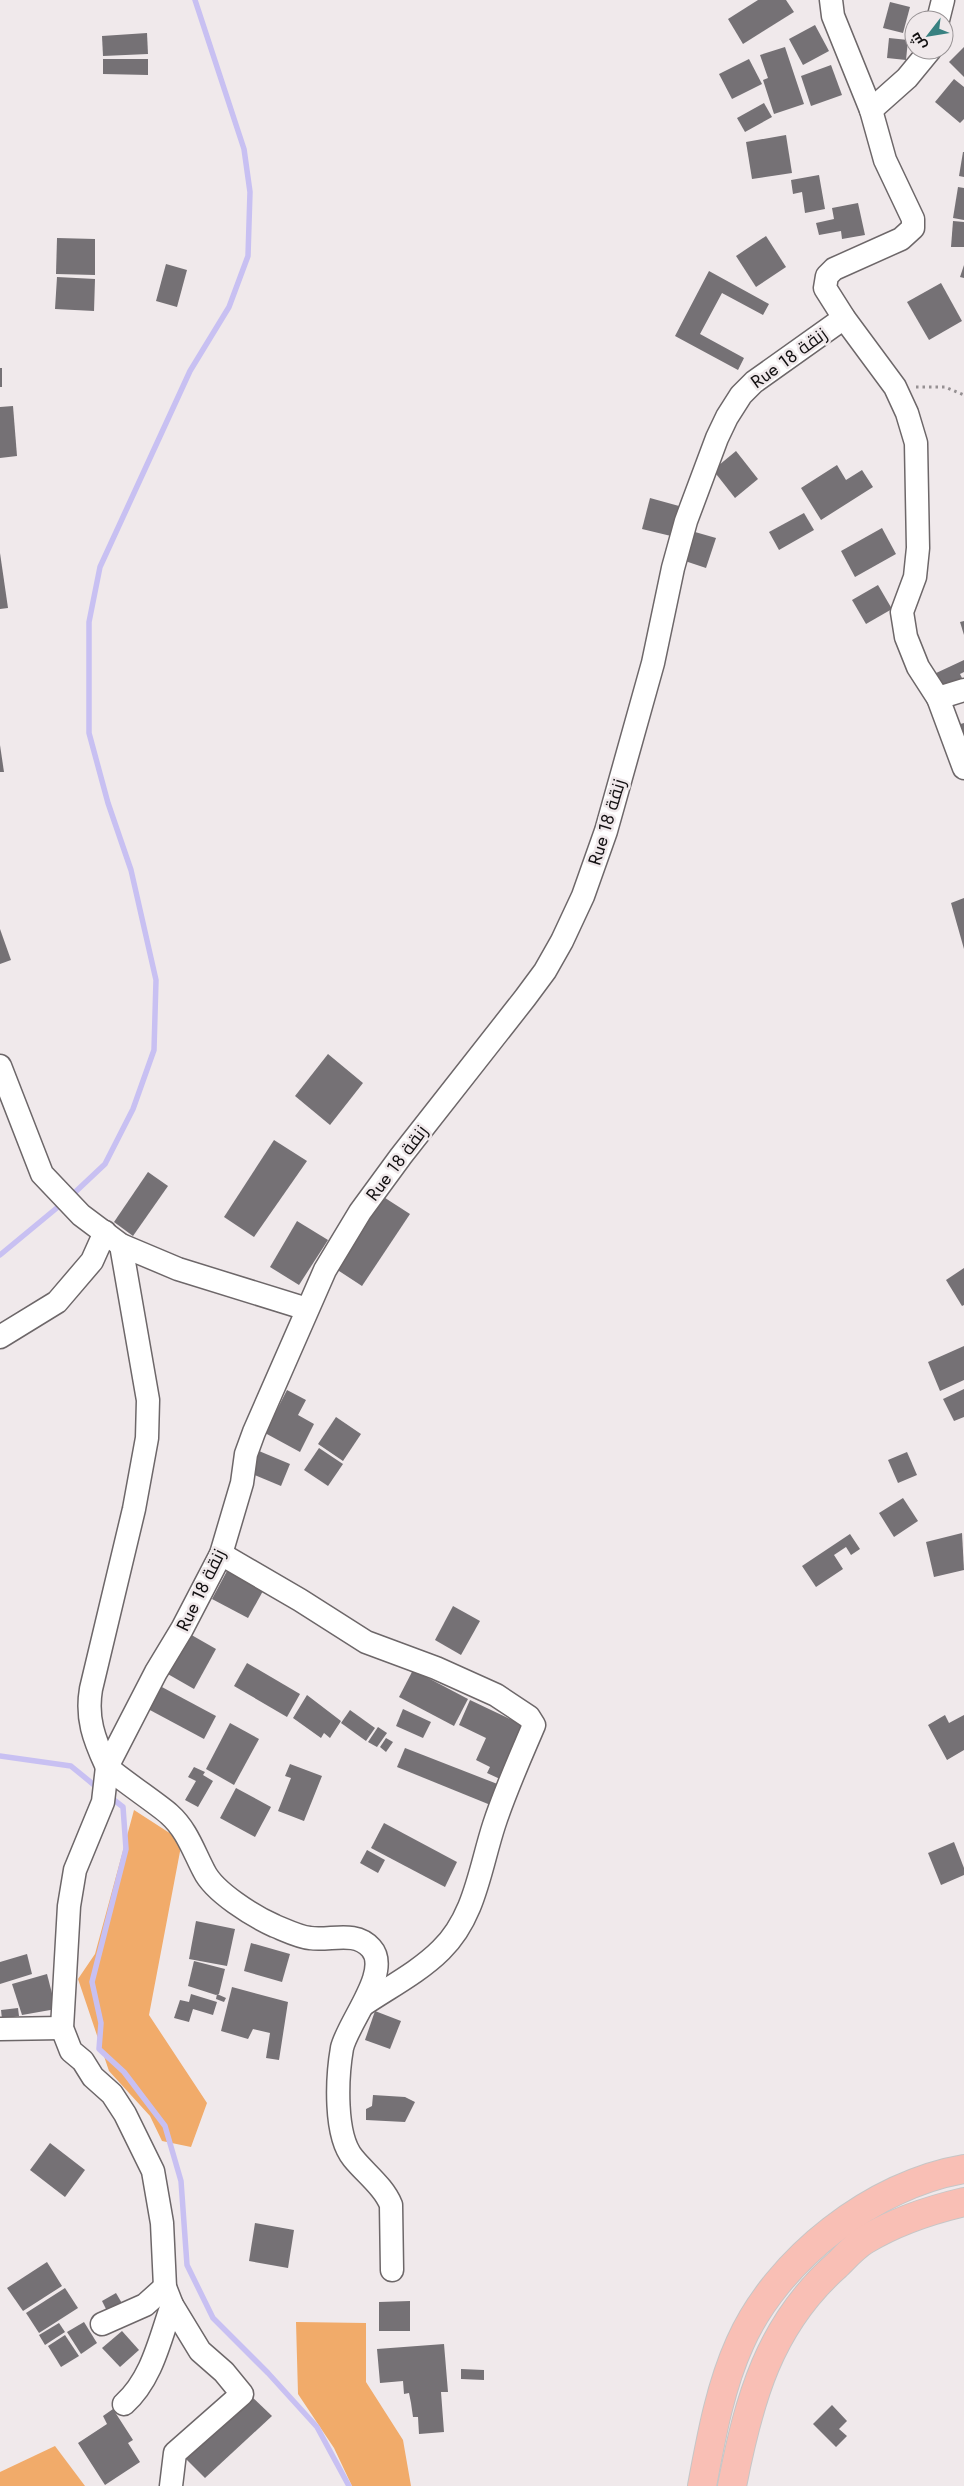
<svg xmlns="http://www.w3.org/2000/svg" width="964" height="2486" font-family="Jost,Cairo,sans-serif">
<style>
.forest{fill:#f1ab6a}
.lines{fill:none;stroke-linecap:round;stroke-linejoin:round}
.stream{stroke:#c8c0f2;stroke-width:5.5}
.building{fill:#757175}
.minor-casing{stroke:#6d6769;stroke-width:25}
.highway-casing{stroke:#c6c6c6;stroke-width:30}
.path{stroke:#959092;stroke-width:3;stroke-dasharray:2.5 4;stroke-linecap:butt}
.minor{stroke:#fff;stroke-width:22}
.highway{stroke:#f9bfb5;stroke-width:28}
.labels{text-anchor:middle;stroke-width:5;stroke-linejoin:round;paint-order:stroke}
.street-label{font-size:18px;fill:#121011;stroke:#f0e9eb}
</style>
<rect width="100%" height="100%" fill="#f0e9eb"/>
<g class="forest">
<polygon points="134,1810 182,1841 149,2015 207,2103 191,2147 162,2141 150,2116 109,2071 78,1979 95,1954"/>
<polygon points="296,2322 366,2323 366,2382 403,2440 411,2486 352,2486 334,2448 298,2394"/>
<polygon points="55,2446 85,2486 0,2486 0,2472"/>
</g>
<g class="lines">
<g class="stream">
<polyline points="71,1196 105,1164 133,1109 154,1050 156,980 131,870 108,803 89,733 89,622 100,567 190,371 229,307 248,256 250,192 244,149 195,0"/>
<polyline points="0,1255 64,1202"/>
<polyline points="0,1756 71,1766 99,1789"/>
<polyline points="109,1796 123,1807 126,1849 92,1982 101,2023 99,2049 124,2072 165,2126 181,2181 187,2265 213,2318 268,2373 317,2427 349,2486"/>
</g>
</g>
<g class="building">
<polygon points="758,0 786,0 794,12 743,44 728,19"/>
<polygon points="890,2 910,7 903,33 883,28"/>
<polygon points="815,25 829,51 803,65 789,39"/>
<polygon points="147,33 148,54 103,56 102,36"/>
<polygon points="889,38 908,40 906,60 887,58"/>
<polygon points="785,47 804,104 774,114 763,80 768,78 760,55"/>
<polygon points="964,47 964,77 949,62"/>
<polygon points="103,59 148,59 148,75 103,74"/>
<polygon points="749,59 762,84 732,99 719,74"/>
<polygon points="831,65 842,95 811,106 801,76"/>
<polygon points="954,79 964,87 964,119 960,123 935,102"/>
<polygon points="764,103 772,117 745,132 737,118"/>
<polygon points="786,135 792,173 752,179 746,142"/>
<polygon points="963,152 964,152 964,177 959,176"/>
<polygon points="819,175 825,209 805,213 802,192 793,194 791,180"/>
<polygon points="958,187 964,188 964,220 953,218"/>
<polygon points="858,203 865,235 842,239 841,231 819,235 816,223 834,219 832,208"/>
<polygon points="953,221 964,222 964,247 951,247"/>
<polygon points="766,236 786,267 756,287 736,256"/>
<polygon points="57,238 95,239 95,275 56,274"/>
<polygon points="166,264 187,270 177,307 156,301"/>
<polygon points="964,265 964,278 960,277"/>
<polygon points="709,271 769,304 763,315 722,293 700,334 744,358 738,370 675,336"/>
<polygon points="57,277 95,279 94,311 55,309"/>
<polygon points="941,283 962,321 929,340 907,302"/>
<rect x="0" y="368" width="2" height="19"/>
<polygon points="13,406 17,456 0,458 0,407"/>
<polygon points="736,451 758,479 735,498 713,470"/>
<polygon points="837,465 846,480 862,470 873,487 821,520 801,488"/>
<polygon points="650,498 679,506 671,536 642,529"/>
<polygon points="804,513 814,530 779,550 769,532"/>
<polygon points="882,528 896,554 855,577 841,551"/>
<polygon points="688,530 716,538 706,568 679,559"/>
<polygon points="0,553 8,608 0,609"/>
<polygon points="878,585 892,609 866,624 852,600"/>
<polygon points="964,621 964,635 960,622"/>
<polygon points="964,660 964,672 960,674 964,682 942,692 934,674"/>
<polygon points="964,723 964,744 953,726"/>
<polygon points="0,745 4,772 0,772"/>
<polygon points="964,898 964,949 951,903"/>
<polygon points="0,929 11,960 0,964"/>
<polygon points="328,1054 363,1083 330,1125 295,1096"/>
<polygon points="274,1140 307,1161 254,1237 224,1217"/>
<polygon points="148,1172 168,1186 133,1236 114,1222"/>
<polygon points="382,1196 410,1214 362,1286 336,1269"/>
<polygon points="297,1221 328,1240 299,1285 270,1267"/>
<polygon points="964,1268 964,1305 962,1306 946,1280"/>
<polygon points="964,1346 964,1380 940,1391 928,1362"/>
<polygon points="964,1389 964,1417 954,1421 943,1399"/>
<polygon points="287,1390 306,1400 298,1415 314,1424 300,1452 265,1433"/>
<polygon points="336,1417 361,1434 343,1461 318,1444"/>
<polygon points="319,1448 343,1464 328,1486 304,1470"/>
<polygon points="259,1451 290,1464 281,1486 250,1473"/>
<polygon points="907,1452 917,1475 898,1483 888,1460"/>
<polygon points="903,1498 918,1521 894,1537 879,1513"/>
<polygon points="962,1533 964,1570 934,1577 926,1542"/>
<polygon points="850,1534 860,1549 851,1555 846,1547 834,1555 843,1569 816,1587 802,1566"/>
<polygon points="227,1571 263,1591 248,1618 212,1599"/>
<polygon points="453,1606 480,1621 461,1655 435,1640"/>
<polygon points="188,1633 216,1649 194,1689 166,1673"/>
<polygon points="247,1663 300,1694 287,1717 234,1686"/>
<polygon points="413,1670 468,1699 454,1726 399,1697"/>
<polygon points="160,1686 216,1716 204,1739 148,1709"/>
<polygon points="307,1695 341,1721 330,1738 324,1733 321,1738 293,1718"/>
<polygon points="470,1700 525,1726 500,1779 487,1773 490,1767 476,1760 486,1738 459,1725"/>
<polygon points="403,1709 431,1722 423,1738 396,1726"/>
<polygon points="350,1710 375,1728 366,1741 341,1723"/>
<polygon points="945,1715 949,1723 964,1715 964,1750 947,1760 928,1725"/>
<polygon points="230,1723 259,1739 234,1785 206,1769"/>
<polygon points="378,1727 387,1733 377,1747 368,1742"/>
<polygon points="386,1738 393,1742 386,1752 380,1747"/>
<polygon points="405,1748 500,1785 493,1806 397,1767"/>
<polygon points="290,1764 322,1776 304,1821 278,1811 291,1778 285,1776"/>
<polygon points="194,1767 205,1772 203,1775 213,1781 198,1807 185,1800 196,1781 188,1777"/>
<polygon points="236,1788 271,1807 255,1837 220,1818"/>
<polygon points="384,1823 457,1862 445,1887 371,1848"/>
<polygon points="954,1842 964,1868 964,1875 941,1885 928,1853"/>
<polygon points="367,1850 385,1860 378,1873 360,1863"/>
<polygon points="196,1921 235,1929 227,1966 189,1959"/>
<polygon points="251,1943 290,1954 282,1982 244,1971"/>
<polygon points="27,1954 32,1974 0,1984 0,1962"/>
<polygon points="194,1961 225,1969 219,1994 216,1995 188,1986"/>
<polygon points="47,1974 56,2009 22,2015 12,1984"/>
<polygon points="232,1987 288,2002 279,2060 266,2058 270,2033 253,2029 248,2039 221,2031"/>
<polygon points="191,1994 217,2002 213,2015 193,2009 189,2022 174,2018 180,2000 189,2002"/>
<polygon points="217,1994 226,1998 224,2002 216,1999"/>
<polygon points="18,2008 19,2016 2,2019 1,2010"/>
<polygon points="375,2011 401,2021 390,2049 365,2040"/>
<polygon points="373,2095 405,2097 415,2102 405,2122 366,2120 366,2109 372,2106"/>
<polygon points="50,2143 85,2170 65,2197 30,2170"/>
<polygon points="255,2223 294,2230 288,2268 249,2261"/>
<polygon points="47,2262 62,2286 23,2311 7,2288"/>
<polygon points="65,2288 78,2308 39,2333 26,2313"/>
<polygon points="116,2293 123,2305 108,2313 102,2301"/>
<polygon points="410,2301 410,2331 379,2331 379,2302"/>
<polygon points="84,2322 97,2343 81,2354 67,2332"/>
<polygon points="59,2323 65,2332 45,2345 39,2335"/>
<polygon points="122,2331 139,2350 120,2367 102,2348"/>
<polygon points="65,2335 79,2356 61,2367 48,2346"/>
<polygon points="444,2344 448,2392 441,2392 444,2432 419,2434 418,2417 413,2417 411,2403 409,2393 404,2394 403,2381 380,2383 377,2349"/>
<polygon points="461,2369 484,2370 484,2380 461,2379"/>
<polygon points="251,2396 272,2416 205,2478 183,2456"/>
<polygon points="832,2405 847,2421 839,2429 847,2436 836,2447 813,2424"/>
<polygon points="113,2409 133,2440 128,2443 140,2462 105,2485 78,2443 107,2424 103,2416"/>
</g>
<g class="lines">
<defs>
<g id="minor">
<polyline points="831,0 833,16 871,110 885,160 913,219 913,228 901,239 834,269 827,276 825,288 844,318 895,387 907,413 916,443 918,548 915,577 902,612 906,637 918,667 938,698 964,768"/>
<polyline points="938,20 943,0"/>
<polyline points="871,110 907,78 930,50"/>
<polyline points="938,698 964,690"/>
<polyline points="0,1066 42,1174 81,1215 121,1245 178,1269 307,1309"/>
<path d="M121,1245L148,1400L147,1438L134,1509L91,1689C86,1718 94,1739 106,1765C110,1772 158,1804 169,1814C187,1830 193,1850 204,1871C214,1892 253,1916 275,1926C285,1930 299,1937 310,1938C331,1941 355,1930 371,1948C392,1971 348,2022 342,2048C337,2077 334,2135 353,2158C365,2173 384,2187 391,2205L392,2270"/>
<polyline points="0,1337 57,1302 92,1261 105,1232"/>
<path d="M221,1554L300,1600L366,1642L436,1668L496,1695L529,1717L534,1725C520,1758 505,1791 494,1825C480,1868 475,1917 441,1950C419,1972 388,1988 363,2005"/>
<polyline points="0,2029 62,2028"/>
<polyline points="102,2324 145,2305 165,2287"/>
<path d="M124,2404C152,2379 160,2339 172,2305"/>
<polyline points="171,2486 175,2453 242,2394 224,2372 200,2351 172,2305 165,2287 162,2223 153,2171 125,2114 112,2094 93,2077 83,2061 71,2051 62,2028 69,1906 75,1870 103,1802 107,1767 156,1672 182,1629 221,1554 242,1483 246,1454 254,1432 325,1270 360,1212 401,1156 525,998 545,971 562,941 583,896 606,831 653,663 673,568 686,521 717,438 727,417 741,395 754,382 844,318"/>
</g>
<g id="highway">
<path d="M702,2486C711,2438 720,2387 740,2343C777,2259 874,2184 964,2169"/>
<path d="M732,2486C749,2399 769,2325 837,2265C846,2256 855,2246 865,2240C896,2221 930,2210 964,2202"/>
</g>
</defs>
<use href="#minor" class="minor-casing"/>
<use href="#highway" class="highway-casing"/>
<polyline class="path" points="916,387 945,387 964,395"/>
<use href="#minor" class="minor"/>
<use href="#highway" class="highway"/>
</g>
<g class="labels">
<g class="street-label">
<text transform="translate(789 358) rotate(-36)" y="6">Rue 18 زنقة</text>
<text transform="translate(607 822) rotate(-73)" y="6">Rue 18 زنقة</text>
<text transform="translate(397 1163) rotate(-53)" y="6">Rue 18 زنقة</text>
<text transform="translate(201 1590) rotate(-64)" y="6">Rue 18 زنقة</text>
</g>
</g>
<g transform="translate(929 35) rotate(239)"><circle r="24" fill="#f0e9eb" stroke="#979294"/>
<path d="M0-4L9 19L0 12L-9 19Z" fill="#388181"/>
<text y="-8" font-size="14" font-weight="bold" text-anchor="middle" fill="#121011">ش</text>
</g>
</svg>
